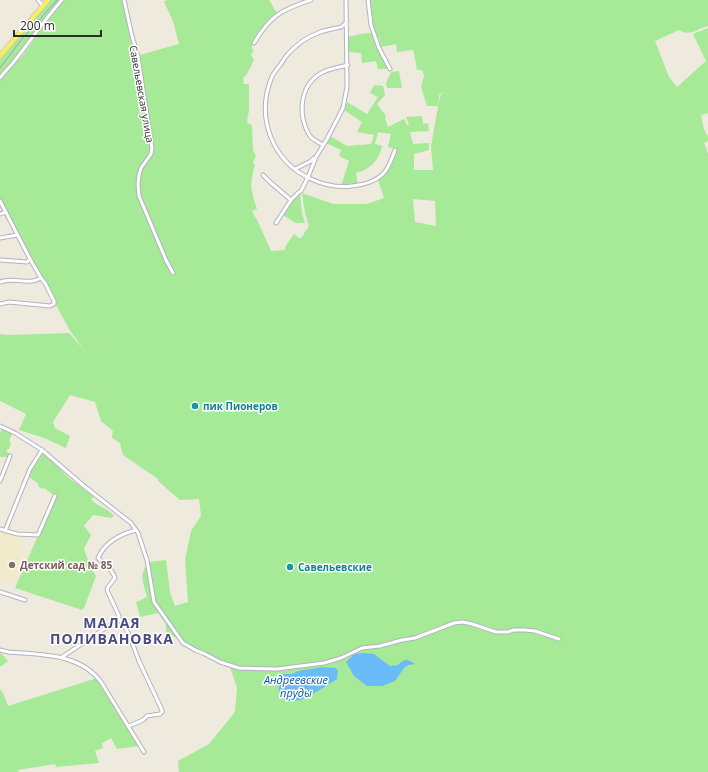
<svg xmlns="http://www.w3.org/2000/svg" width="708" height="772" font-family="'Open Sans',sans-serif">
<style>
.education{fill:#f1ebcc}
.green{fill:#a6e996;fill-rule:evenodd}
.water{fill:#69bcf8}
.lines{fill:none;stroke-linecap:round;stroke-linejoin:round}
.minor-casing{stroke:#b2b2c1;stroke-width:5}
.major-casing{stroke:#ccc;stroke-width:6}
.minor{stroke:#fff;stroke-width:3}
.major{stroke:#fbef56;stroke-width:4}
.tram{stroke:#a09fb8;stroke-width:1}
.culture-dot{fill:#0f9aa8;stroke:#fff;stroke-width:1.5}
.education-dot{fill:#8d6e63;stroke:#fff;stroke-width:1.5}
.labels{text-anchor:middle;stroke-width:3;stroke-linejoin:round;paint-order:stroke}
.street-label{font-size:10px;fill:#2c2c2c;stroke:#fff}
.culture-label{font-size:10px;font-weight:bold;fill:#0d838f;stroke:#fff;text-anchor:start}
.education-label{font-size:10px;font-weight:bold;fill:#785e54;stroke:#fff;text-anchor:start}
.water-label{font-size:11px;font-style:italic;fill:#0356a9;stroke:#fff}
.district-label{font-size:14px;font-weight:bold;letter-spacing:1px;fill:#484a81;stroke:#fff}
</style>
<rect width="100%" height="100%" fill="#efeade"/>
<polygon class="education" points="0,531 25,539 21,548 30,552 17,581 8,578 5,585 0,583"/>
<g class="green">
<polygon points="50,0 62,0 20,55 0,76 0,60"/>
<path d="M64,0H122L130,34L136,56L179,44L173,21L164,2L167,0H269L277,13L258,32L252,42V49L254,50L251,55L254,60L247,74L243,78L244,84H249V112L248,114L247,123L252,125L253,150L256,156L253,162L255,165C249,184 251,191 257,209L252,211L259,224L271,251L285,250V247L294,234L299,238H301L309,226L305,213L302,193L333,204H367L384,198L378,180C388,171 393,161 397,149L388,147L391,134L378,132L375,144L382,146C379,160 370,170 356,173L358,185L341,186L349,161L339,156L341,150L326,143L330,136L347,146L371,144L374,135L357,132L362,122L344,110L347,102L367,114L378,97L370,93L374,85L383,86L385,95L377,104L386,116L385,118L388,127L404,119L407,125L409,124L406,117L422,116L423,124L428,123L429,131L410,132L413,144L429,143V150L414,154V170H433L431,146L440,96L445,91L439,95L438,106H427L421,87L424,76L422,70H417L416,63L413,50L397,52L396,44L381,47L379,38H377L373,30L369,0H708V26C697,29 690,37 679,30L655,41L669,77L677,87L706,61L693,34L708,28V113L701,115L704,129L708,137V141L704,143L708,154V772H179L178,761L209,744L235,712L237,688L229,664L198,651L166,632V624L158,613L140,617L136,602L147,597C143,581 138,576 149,562L166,560L170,592L175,606L188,602L185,560L191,531L201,516L199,499L180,500L158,481V479L123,455L120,443L112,438L113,431L101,421L95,402L70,395L53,422L55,428L70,436L66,448L44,438L19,430L26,414L0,401V334L8,335L69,333L84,350L69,329L56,305L55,301L41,278L0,200V80L6,73L22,56ZM413,199L435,201L436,226L415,222Z"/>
<polygon points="372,33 378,49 388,69 378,69 376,61 362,63 361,53 348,52 348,37 360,34"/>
<polygon points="399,71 402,88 387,88 386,83 391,72"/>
<polygon points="300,193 302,213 305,223 296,223 283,215 293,200"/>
<polygon points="2,429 12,434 9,441 11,443 9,449 7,449 7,452 11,454 8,457 0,457 0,433"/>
<path d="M42,453L52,461L69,478L94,497L91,499C96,506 108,508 114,516L112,518L93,515L84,526L91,535L84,549L89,563L88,564L96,576L84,608L82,610L15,588L51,506L56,497L44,488L42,489L38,486L39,484L29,477L32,469Z"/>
<polygon points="0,652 8,661 0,667"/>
<polygon points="97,678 139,746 117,749 111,738 102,743 103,748 95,751 99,763 56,767 55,764 18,770 19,772 0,772 0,689 3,693 8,706"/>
</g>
<g class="water">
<path d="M365,653L374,654L390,666L398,665C405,658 407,659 415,664L408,665L404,668L395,681L382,686H367L354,676L346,662L354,654Z"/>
<path d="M322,667L336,668L338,671L337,679L318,691L301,700L289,701L282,698C278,690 277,681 283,674H291L302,670L312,669Z"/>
</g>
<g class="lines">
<defs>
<g id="minor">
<polyline points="38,0 43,6"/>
<polyline points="124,0 132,36 138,57 152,148 151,154 141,168 139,175 138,184 139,196 166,260 173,273"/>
<polyline points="368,0 371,25 379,48 390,69"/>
<path d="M346,23C344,24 343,26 341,27C339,28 335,28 332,29C327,30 322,31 318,33C307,37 296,45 288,54C285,57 283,61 281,64C277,69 273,73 271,79C256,118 272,161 311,179C324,185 337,188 352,186C362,185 375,182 383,174C389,168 392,158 395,150"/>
<path d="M254,43C260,33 267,23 276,16C286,8 299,4 311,0"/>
<path d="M0,78C5,71 11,66 16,59C31,40 45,19 62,0"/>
<path d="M323,145C318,142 313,140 310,136C306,131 305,125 303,119C300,102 304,85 318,75C328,68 337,68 348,65"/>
<polyline points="295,169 311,161 314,158"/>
<polyline points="263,175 270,182 291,200"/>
<polyline points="0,201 30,259 41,278 45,283 54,301 54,304 50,306 9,302 0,304"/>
<polyline points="0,214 6,212"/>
<polyline points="276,223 291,200 299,192 301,191 308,177 316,157 327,139 343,108 347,87 346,0"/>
<polyline points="0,238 17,235"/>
<polyline points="0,260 27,262 30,259"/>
<path d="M0,282C14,276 27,286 41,278"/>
<polyline points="0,426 15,433 42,450 84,486 131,523 138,533 147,560 154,602 183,643 197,651 205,654 220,662 239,668 277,669 324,663 341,658 362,648 380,646 402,640 415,638 454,623 463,622 472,624 496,632 508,632 513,630 524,630 535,631 559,639"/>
<polyline points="0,481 10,456"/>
<polyline points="0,529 17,534 38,535 55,496"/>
<polyline points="5,531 30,469 42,450"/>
<polyline points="0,592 25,600"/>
<path d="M0,650L8,652C41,655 80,653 101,682L144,752"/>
<polyline points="62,657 119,619"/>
<path d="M129,726L143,720L147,716L160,714L162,712V710L139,661L130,637L125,627L119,619V616L107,590L108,587L115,578C113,569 104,565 98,558C105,542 121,534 136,530"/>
</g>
<polyline id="major" points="0,56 48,0"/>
</defs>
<use href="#minor" class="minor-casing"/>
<use href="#major" class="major-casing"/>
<use href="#minor" class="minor"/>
<use href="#major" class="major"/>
<polyline class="tram" points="0,68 22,39 57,0"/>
</g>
<g class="culture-dot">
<circle cx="195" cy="406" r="4"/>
<circle cx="290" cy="567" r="4"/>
</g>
<circle class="education-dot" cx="12" cy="565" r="4"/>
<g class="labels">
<g class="street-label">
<text transform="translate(142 94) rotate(80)" y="4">Савельевская улица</text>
</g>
<g class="culture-label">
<text x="203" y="410">пик Пионеров</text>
<text x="298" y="571">Савельевские</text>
</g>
<g class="education-label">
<text x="20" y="569">Детский сад № 85</text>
</g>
<g class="water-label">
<text x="296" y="684">Андреевские<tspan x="296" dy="13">пруды</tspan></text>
</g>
<g class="district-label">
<text x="112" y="628">МАЛАЯ<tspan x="112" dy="16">ПОЛИВАНОВКА</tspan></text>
</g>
</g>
<path d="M14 30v6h87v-6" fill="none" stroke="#2c2c2c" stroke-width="2"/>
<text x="20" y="30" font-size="12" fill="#2c2c2c" stroke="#ffffff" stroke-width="3" paint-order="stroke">200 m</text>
</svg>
